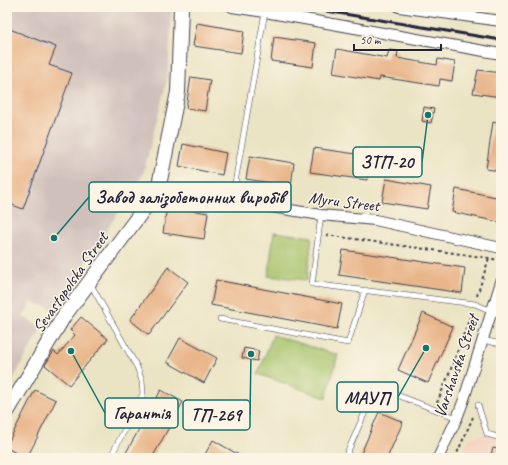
<svg xmlns="http://www.w3.org/2000/svg" width="508" height="465" font-family="Caveat,sans-serif">
<style>
.built{fill:#f4d3c1}
.industrial{fill:#d0c0bc}
.green{fill:#a5c36b;stroke:#647253}
.building{fill:#e9b58a}
.lines{fill:none;stroke-linecap:round;stroke-linejoin:round}
.lane-casing{stroke:#403f50;stroke-width:6}
.street-casing{stroke:#403f50;stroke-width:12}
.secondary-casing{stroke:#403f50;stroke-width:16}
.path{stroke:#403f50;stroke-width:2;stroke-dasharray:3 3;stroke-linecap:butt}
.lane{stroke:#fff;stroke-width:5}
.street{stroke:#fff;stroke-width:10}
.secondary{stroke:#fff;stroke-width:14}
.rail{stroke:#22223b;stroke-width:3}
.labels{text-anchor:middle;stroke-width:3;stroke-linejoin:round;paint-order:stroke}
.street-label{font-size:17px;fill:#22223b;stroke:#fcf5e5}
.leader{fill:none;stroke:#0f766e;stroke-width:1.5}
.callout-dot{fill:#0f766e;stroke:#fcf5e5;stroke-width:1.5}
.callout{fill:#fcf5e5;stroke:#0f766e;stroke-width:1.5}
.callout-label{font-size:18px;text-anchor:middle;font-weight:bold;fill:#22223b}
</style>
<rect width="100%" height="100%" fill="#fcf5e5"/>
<filter id="ink" filterUnits="userSpaceOnUse"><feTurbulence type="fractalNoise" baseFrequency=".025" numOctaves="2"/><feDisplacementMap in="SourceGraphic" scale="8" xChannelSelector="R" yChannelSelector="G"/><feConvolveMatrix kernelMatrix="1 2 1 2 8 2 1 2 1" color-interpolation-filters="sRGB"/></filter>
<filter id="wash" filterUnits="userSpaceOnUse"><feTurbulence type="fractalNoise" baseFrequency=".012" numOctaves="4" result="noise"/><feDisplacementMap in="SourceGraphic" scale="16" xChannelSelector="R" yChannelSelector="G"/><feGaussianBlur stdDeviation="0.9" result="paint"/><feColorMatrix in="noise" values="0 0 0 0 0 0 0 0 0 0 0 0 0 0 0 0 0 1.4 0 .05"/><feComposite in="paint" operator="in"/></filter>
<g filter="url(#wash)">
<rect width="100%" height="100%" fill="#ebe4c4"/>
<polygon class="built" points="501,430 501,458 460,458 469,438"/>
<polygon class="industrial" points="7,7 172,7 168,76 143,174 55,310 31,302 23,317 42,327 11,383 7,382"/>
<g class="green">
<polygon points="274,232 312,237 307,280 268,276"/>
<polygon points="273,335 338,355 326,398 258,374"/>
</g>
<g id="blocks">
<g class="building">
<polygon points="197,23 244,31 241,53 193,46"/>
<polygon points="7,28 56,47 49,65 72,73 23,209 7,203"/>
<polygon points="274,37 316,43 313,67 271,61"/>
<polygon points="337,49 387,58 389,50 398,51 397,58 437,65 438,59 455,62 452,81 440,79 439,86 380,77 379,81 333,73"/>
<polygon points="478,70 501,73 501,97 473,93"/>
<polygon points="191,77 210,80 205,111 186,108"/>
<polygon points="424,107 434,109 431,123 422,121"/>
<polygon points="493,122 501,124 501,171 486,169"/>
<polygon points="183,144 226,153 222,175 179,166"/>
<polygon points="314,148 370,156 367,180 310,172"/>
<polygon points="250,156 294,163 291,186 246,179"/>
<polygon points="386,179 431,187 427,209 382,202"/>
<polygon points="456,189 501,198 501,214 499,222 452,212"/>
<polygon points="167,206 208,213 204,239 163,233"/>
<polygon points="343,250 465,268 462,293 339,275"/>
<polygon points="168,267 188,282 149,335 130,320"/>
<polygon points="216,280 342,304 337,329 211,305"/>
<polygon points="423,313 453,327 428,383 398,370"/>
<polygon points="81,317 108,339 69,385 45,365 54,351 58,355 75,335 70,330"/>
<polygon points="180,338 217,358 204,383 167,362"/>
<polygon points="244,348 259,351 257,361 242,358"/>
<polygon points="35,390 56,400 27,458 25,458 7,448 7,445"/>
<polygon points="161,390 183,402 152,458 123,458"/>
<polygon points="379,412 403,422 387,458 359,458"/>
<polygon points="213,440 244,458 203,458"/>
<polygon points="493,448 501,450 501,458 490,458"/>
</g>
</g>
</g>
<g filter="url(#ink)">
<use href="#blocks" fill-opacity="0" stroke="#403f50" stroke-width="1"/>
<g class="lines">
<defs>
<g id="lane">
<polyline points="232,200 265,12"/>
<polyline points="321,215 312,284 475,304 501,315"/>
<polyline points="90,283 137,367 142,381 143,394 110,458"/>
<polyline points="220,319 348,343 365,290"/>
<polyline points="483,340 501,344"/>
<polyline points="478,405 487,434 501,438"/>
<polyline points="345,458 376,387 457,418"/>
</g>
<g id="street">
<polyline points="232,7 265,12 501,54"/>
<polyline points="399,7 501,21"/>
<polyline points="158,190 173,191 321,215 375,220 501,248"/>
<polyline points="438,458 457,418 463,402 501,282"/>
</g>
<polyline id="secondary" points="7,412 64,316 158,190 178,92 181,7"/>
</defs>
<use href="#lane" class="lane-casing"/>
<use href="#street" class="street-casing"/>
<use href="#secondary" class="secondary-casing"/>
<g class="path">
<polyline points="326,235 489,258 501,261"/>
<polyline points="477,296 489,258"/>
<polyline points="437,403 449,374 472,312"/>
<polyline points="455,458 473,417"/>
</g>
<use href="#lane" class="lane"/>
<use href="#street" class="street"/>
<use href="#secondary" class="secondary"/>
<polyline class="rail" points="302,7 501,40"/>
</g>
</g>
<g class="labels">
<g class="street-label">
<text transform="translate(344 201) rotate(7)" y="6">Myru Street</text>
<text transform="translate(70 282) rotate(-55)" y="6">Sevastopolska Street</text>
<text transform="translate(456 366) rotate(-71)" y="6">Varshavska Street</text>
</g>
</g>
<path class="leader" d="M428 115L422 162M54 238L89 197M426 348L398 397M71 351L105 413M251 354L250 415"/>
<g class="callout-dot">
<circle cx="428" cy="115" r="4"/>
<circle cx="54" cy="238" r="4"/>
<circle cx="426" cy="348" r="4"/>
<circle cx="71" cy="351" r="4"/>
<circle cx="251" cy="354" r="4"/>
</g>
<g class="callout">
<rect x="353" y="147" width="69" height="30" rx="4"/>
<rect x="89" y="182" width="202" height="30" rx="4"/>
<rect x="337" y="382" width="61" height="30" rx="4"/>
<rect x="105" y="398" width="73" height="30" rx="4"/>
<rect x="183" y="400" width="67" height="30" rx="4"/>
</g>
<g class="callout-label">
<text x="387" y="168">ЗТП-20</text>
<text x="190" y="203">Завод залізобетонних виробів</text>
<text x="367" y="404">МАУП</text>
<text x="142" y="419">Гарантія</text>
<text x="216" y="421">ТП-269</text>
</g>
<rect width="508" height="465" fill="none" stroke="#fcf5e5" stroke-width="24"/>
<path d="M354 44v6h87v-6" fill="none" stroke="#22223b" stroke-width="2"/>
<text x="360" y="44" font-size="12" fill="#22223b" stroke="#fcf5e5" stroke-width="3" paint-order="stroke">50 m</text>
</svg>
